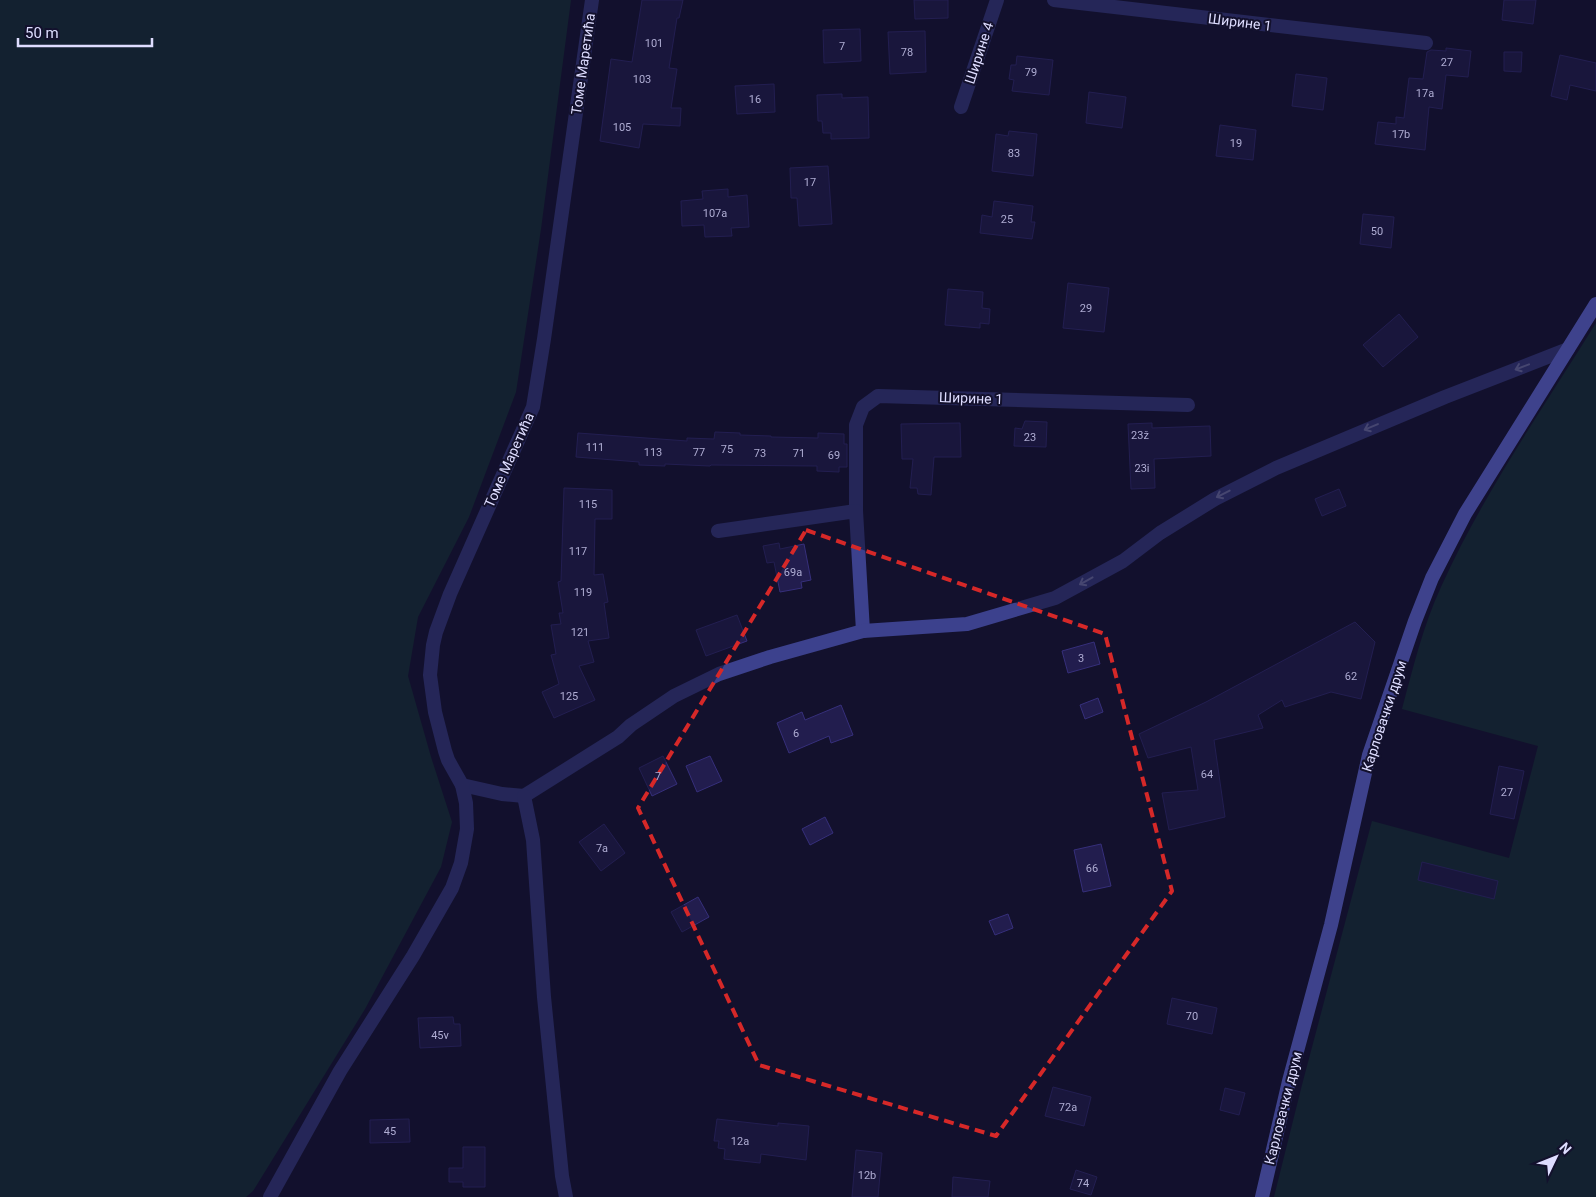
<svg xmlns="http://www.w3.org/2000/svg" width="1596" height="1197" font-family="Roboto,sans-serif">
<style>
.grass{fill:#143733}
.building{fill:#221d4e;stroke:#362f7b}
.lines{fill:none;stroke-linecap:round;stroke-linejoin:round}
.minor{stroke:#3c418d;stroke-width:14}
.secondary{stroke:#747fff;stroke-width:14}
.oneway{stroke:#8587c0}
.marked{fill:none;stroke:#d62828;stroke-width:4;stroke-dasharray:10 6;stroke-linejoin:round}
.labels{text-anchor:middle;stroke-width:4;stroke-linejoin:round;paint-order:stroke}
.number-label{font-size:11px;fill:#afadd3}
.street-label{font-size:14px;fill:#deddff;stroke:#13112d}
</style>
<rect width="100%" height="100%" fill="#13112d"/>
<g class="grass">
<polygon points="0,0 571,0 541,229 516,392 469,517 418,617 408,676 431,757 452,822 441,867 365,1009 253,1191 246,1197 0,1197"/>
<path d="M1596,323V1197H1274L1302,1085L1372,821L1509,858L1538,746L1402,709C1413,668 1423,626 1441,587C1483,494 1542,410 1596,323Z"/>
</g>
<g class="building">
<polygon points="642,0 683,0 679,18 677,18 669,68 677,69 671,108 681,108 680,126 643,124 639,148 600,141 611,59 632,62"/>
<polygon points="914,0 948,0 948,18 915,19"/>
<polygon points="1504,0 1536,0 1533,24 1502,20"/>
<polygon points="860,29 861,61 824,63 823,30"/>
<polygon points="925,31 926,72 890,74 888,32"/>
<polygon points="1446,48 1471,51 1468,77 1446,75 1442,109 1429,107 1425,150 1375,144 1378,122 1396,124 1396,117 1404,118 1409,78 1423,79 1427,52 1431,50 1446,51"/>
<polygon points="1504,52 1522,52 1521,72 1504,71"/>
<polygon points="1560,55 1596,63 1596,91 1570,85 1567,100 1551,96"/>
<polygon points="1017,56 1053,60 1049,95 1012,91 1014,80 1009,79 1011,65 1016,65"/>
<polygon points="1296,74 1327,78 1323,110 1292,106"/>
<polygon points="774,84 775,112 737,114 735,86"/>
<polygon points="1089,92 1126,97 1122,128 1086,123"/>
<polygon points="842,94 842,98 868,97 869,138 831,139 831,133 823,133 822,121 818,121 817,95"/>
<polygon points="1220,125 1256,130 1253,160 1216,156"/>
<polygon points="1009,131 1037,134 1033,176 992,171 996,134 1008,136"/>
<polygon points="828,166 832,224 799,226 797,198 791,198 790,168"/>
<polygon points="728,189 728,197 747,195 749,227 731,228 732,236 705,237 704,225 682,226 681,201 703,199 702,191"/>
<polygon points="994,201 1033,206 1031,222 1035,222 1032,239 980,233 982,215 992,217"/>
<polygon points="1363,214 1394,217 1391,248 1360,244"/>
<polygon points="1068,283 1109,288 1104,332 1063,328"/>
<polygon points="948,289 983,292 982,308 990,309 989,324 980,323 980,328 945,325"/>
<polygon points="1399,314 1418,337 1383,367 1363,345"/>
<polygon points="1025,421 1047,422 1046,447 1014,446 1015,428 1022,429"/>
<polygon points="960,423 961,457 934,457 931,495 918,494 917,488 910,488 913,459 902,459 901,424"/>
<polygon points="1152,423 1152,428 1210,426 1211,456 1154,459 1155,488 1131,489 1128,424"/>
<polygon points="715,432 740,433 740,435 771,436 771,437 818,438 818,433 844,434 844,444 847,444 847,467 839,467 839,472 817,471 817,466 711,465 710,466 665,464 665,466 639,465 639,462 576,457 578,433 687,441 687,438 714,439"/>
<polygon points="564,488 612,490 612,519 595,519 594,575 603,574 608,602 604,603 609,638 588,641 594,662 579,666 595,700 554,718 542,692 559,684 551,655 556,654 551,625 561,624 559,613 563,613 558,582 561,581"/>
<polygon points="1339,489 1346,506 1322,516 1315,499"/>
<polygon points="779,543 780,549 804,544 811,580 801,582 802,588 780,592 774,562 767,563 763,546"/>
<polygon points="737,615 747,641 706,656 696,630"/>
<polygon points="1355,622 1375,642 1361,699 1331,692 1285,707 1282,700 1258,715 1263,728 1214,740 1225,817 1169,830 1162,793 1198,790 1191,747 1148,758 1139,734 1206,702"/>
<polygon points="1094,642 1100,664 1068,673 1062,651"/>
<polygon points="1098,698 1103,712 1085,719 1080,705"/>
<polygon points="841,705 853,735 831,743 829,736 789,753 777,723 802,712 805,720"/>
<polygon points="663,756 677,784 652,796 639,768"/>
<polygon points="710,756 722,781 697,792 686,766"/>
<polygon points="1499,766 1524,771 1514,819 1490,814"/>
<polygon points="825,817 833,833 810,845 802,829"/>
<polygon points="604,824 625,853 601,871 579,842"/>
<polygon points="1101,844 1111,886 1083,892 1074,850"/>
<polygon points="1422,862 1498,881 1494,899 1418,880"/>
<polygon points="698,897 709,917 682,932 671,912"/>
<polygon points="1008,914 1013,928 995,935 989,921"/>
<polygon points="1172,998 1217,1008 1212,1034 1167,1024"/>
<polygon points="453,1017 454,1024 460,1024 461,1046 420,1048 418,1018"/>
<polygon points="1053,1087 1091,1097 1084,1126 1045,1116"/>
<polygon points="1225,1088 1245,1093 1239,1115 1220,1110"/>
<polygon points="409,1119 410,1142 370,1143 370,1120"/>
<polygon points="717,1119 778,1126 778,1123 809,1126 806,1160 761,1154 760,1163 724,1159 725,1149 718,1148 719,1141 714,1141"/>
<polygon points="463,1147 485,1147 485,1187 463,1187 463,1182 449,1182 449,1168 463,1168"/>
<polygon points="856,1150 882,1153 878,1197 852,1197"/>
<polygon points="1076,1170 1097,1177 1091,1195 1070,1189"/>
<polygon points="953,1177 990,1181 988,1197 952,1197"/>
</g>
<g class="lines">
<g class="minor">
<polyline points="1054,0 1426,43"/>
<polyline points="961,107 997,0"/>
<polyline points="856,511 856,425 863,407 878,396 1188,405"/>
<polyline points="718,531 856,511 863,631"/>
<polyline points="462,785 502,794 524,796"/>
<polyline points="524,796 618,737 631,725 674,696 719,674 770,657 863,631 967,624 1055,598 1123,561 1160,533 1215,499 1276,468 1445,397 1568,349"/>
<polyline points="524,796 533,840 544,997 562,1176 566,1197"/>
<polyline points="270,1197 340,1071 413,956 452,888 461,863 467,829 466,803 462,785 448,760 445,751 435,712 430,675 433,645 436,632 450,594 533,407 544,339 592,0"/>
</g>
<polyline class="secondary" points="1262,1197 1289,1081 1331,925 1369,755 1415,621 1432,578 1465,514 1596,304"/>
</g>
<defs><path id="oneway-shaft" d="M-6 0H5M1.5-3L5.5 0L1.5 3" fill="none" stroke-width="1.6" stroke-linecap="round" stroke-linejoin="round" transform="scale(1.25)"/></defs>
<g class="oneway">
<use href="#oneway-shaft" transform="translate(1522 367) rotate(159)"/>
<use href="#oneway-shaft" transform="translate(1371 427) rotate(157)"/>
<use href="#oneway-shaft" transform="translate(1223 494) rotate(153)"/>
<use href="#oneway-shaft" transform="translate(1086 581) rotate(151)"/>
</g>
<path d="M0 0H1596V1197H0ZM806,530L1105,634L1172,891L996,1136L759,1065L638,808Z" fill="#13112d" fill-opacity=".55" fill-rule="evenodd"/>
<path class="marked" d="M806,530L1105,634L1172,891L996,1136L759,1065L638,808Z"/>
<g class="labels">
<g class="number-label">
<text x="654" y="47">101</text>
<text x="842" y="50">7</text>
<text x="907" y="56">78</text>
<text x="1447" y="66">27</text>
<text x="1031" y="76">79</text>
<text x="642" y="83">103</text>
<text x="1425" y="97">17a</text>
<text x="755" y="103">16</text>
<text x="622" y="131">105</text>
<text x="1401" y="138">17b</text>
<text x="1236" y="147">19</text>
<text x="1014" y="157">83</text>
<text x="810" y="186">17</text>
<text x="715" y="217">107a</text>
<text x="1007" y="223">25</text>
<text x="1377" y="235">50</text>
<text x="1086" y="312">29</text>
<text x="1140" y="439">23ž</text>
<text x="1030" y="441">23</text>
<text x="595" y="451">111</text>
<text x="727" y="453">75</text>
<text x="653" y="456">113</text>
<text x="699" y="456">77</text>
<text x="760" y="457">73</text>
<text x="799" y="457">71</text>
<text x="834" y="459">69</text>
<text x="1142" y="472">23i</text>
<text x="588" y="508">115</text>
<text x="578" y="555">117</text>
<text x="793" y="576">69a</text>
<text x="583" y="596">119</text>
<text x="580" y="636">121</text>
<text x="1081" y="662">3</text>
<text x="1351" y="680">62</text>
<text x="569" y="700">125</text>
<text x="796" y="737">6</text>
<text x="1207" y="778">64</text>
<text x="658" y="780">7</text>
<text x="1507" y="796">27</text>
<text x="602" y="852">7a</text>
<text x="1092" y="872">66</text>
<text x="1192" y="1020">70</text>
<text x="440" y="1039">45v</text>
<text x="1068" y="1111">72a</text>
<text x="390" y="1135">45</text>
<text x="740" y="1145">12a</text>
<text x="867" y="1179">12b</text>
<text x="1083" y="1187">74</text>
</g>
<g class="street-label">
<text transform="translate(1240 22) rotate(7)" y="5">Ширине 1</text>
<text transform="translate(979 53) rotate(-72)" y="5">Ширине 4</text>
<text transform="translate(583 64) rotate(-82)" y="5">Томе Маретића</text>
<text transform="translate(971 398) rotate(2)" y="5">Ширине 1</text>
<text transform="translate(509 460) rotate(-66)" y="5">Томе Маретића</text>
<text transform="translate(1384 716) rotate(-72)" y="5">Карловачки друм</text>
<text transform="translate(1283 1108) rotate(-76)" y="5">Карловачки друм</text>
</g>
</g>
<g transform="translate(1556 1157) rotate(47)" stroke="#13112d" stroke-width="4" paint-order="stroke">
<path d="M0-4L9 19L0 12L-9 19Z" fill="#deddff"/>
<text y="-8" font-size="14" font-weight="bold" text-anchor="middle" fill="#deddff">N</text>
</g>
<path d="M18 38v8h134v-8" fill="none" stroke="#deddff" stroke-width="2.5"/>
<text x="25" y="38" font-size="15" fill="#deddff" stroke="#13112d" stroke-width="4" paint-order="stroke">50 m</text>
</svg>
